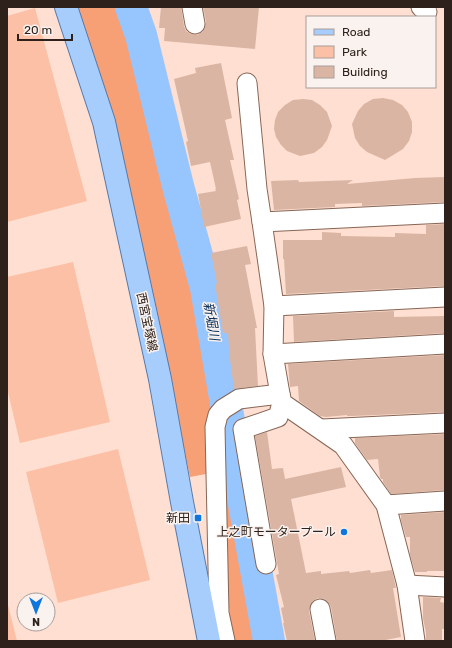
<svg xmlns="http://www.w3.org/2000/svg" width="452" height="648" font-family="Rubik,'Noto Sans JP',sans-serif">
<style>
.green{fill:#fbc0a5}
.forest{fill:#f79f75}
.lines{fill:none;stroke-linecap:round;stroke-linejoin:round}
.river{stroke:#97c5fe;stroke-width:32}
.building{fill:#dab5a4}
.minor-casing{stroke:#876656;stroke-width:21}
.major-casing{stroke:#567aac;stroke-width:24}
.minor{stroke:#fff;stroke-width:19}
.major{stroke:#a7cdfd;stroke-width:22}
.poi-dot{fill:#0f76de;stroke:#faf2ee;stroke-width:1.5}
.labels{text-anchor:middle;stroke-width:3;stroke-linejoin:round;paint-order:stroke}
.street-label{font-size:12px;fill:#2e201a;stroke:#faf2ee}
.poi-label{font-size:12px;fill:#2e201a;stroke:#faf2ee;text-anchor:end}
.water-label{font-size:13px;font-style:italic;fill:#072e5a;stroke:#faf2ee}
</style>
<rect width="100%" height="100%" fill="#fedfd1"/>
<g class="green">
<polygon points="35,8 87,201 7,222 7,16"/>
<polygon points="73,262 110,422 20,443 7,388 7,277"/>
<polygon points="118,449 150,580 58,603 26,472"/>
<polygon points="7,601 17,641 7,641"/>
</g>
<g class="forest">
<polygon points="77,7 144,7 182,234 220,401 211,473 190,477 129,186"/>
<polygon points="231,483 255,621 259,641 229,641 230,619 229,607 222,607 224,485"/>
</g>
<g class="lines">
<polyline class="river" points="131,7 141,35 178,186 206,288 232,438 269,641"/>
</g>
<g class="building">
<polygon points="161,7 181,7 184,26 186,31 191,34 197,35 202,32 205,27 206,22 203,7 259,7 255,49 164,41 165,28 159,28"/>
<polygon points="221,63 232,118 225,120 234,160 230,160 239,199 237,200 241,219 204,227 198,194 216,191 215,189 216,189 210,162 191,166 186,142 188,141 174,79 196,73 195,68"/>
<polygon points="383,98 393,100 402,105 408,112 412,122 412,132 409,141 403,149 385,160 367,152 360,146 355,138 352,124 358,111 364,104 373,99"/>
<polygon points="303,99 312,100 320,105 327,112 332,126 327,140 322,147 314,153 300,156 287,151 281,145 276,137 274,129 275,120 278,112 285,105 293,100"/>
<polygon points="445,177 445,202 362,206 362,203 335,204 335,207 274,210 271,181 298,180 299,182 353,180 347,184 415,178"/>
<polygon points="445,224 445,286 286,294 284,259 283,259 283,240 322,240 322,232 341,233 341,236 395,237 395,233 426,234 426,225"/>
<polygon points="247,246 251,264 245,265 257,328 255,328 258,386 234,389 230,359 230,349 229,349 228,333 223,333 215,284 217,283 211,253"/>
<polygon points="394,311 394,317 445,316 445,333 294,342 293,316"/>
<polygon points="445,355 445,412 353,416 347,416 347,415 326,417 320,416 299,401 298,386 290,387 288,364"/>
<polygon points="267,432 272,469 283,468 285,479 341,467 346,487 291,499 306,573 321,571 321,574 349,571 350,573 370,570 371,573 392,570 396,588 393,588 401,637 380,641 337,641 331,607 328,602 324,599 318,598 313,601 310,606 309,611 315,641 287,641 283,623 284,623 281,608 284,607 276,575 279,574 255,436"/>
<polygon points="445,434 445,490 391,494 383,482 383,479 381,479 380,477 378,459 367,460 355,443 355,438"/>
<polygon points="445,512 445,571 427,571 427,572 415,572 410,555 410,537 406,537 401,520 401,515"/>
<polygon points="423,597 441,598 440,602 445,603 445,629 442,629 442,641 426,641 426,633 423,618"/>
</g>
<g class="lines">
<defs>
<g id="minor">
<polyline points="192,7 195,24"/>
<polyline points="421,7 427,12"/>
<polyline points="247,83 257,189 262,222 274,306 273,354 280,394 282,403 343,445 386,505 407,585 415,641"/>
<polyline points="262,222 445,213"/>
<polyline points="274,306 445,297"/>
<polyline points="273,354 445,344"/>
<polyline points="322,429 445,423"/>
<polyline points="386,505 445,501"/>
<polyline points="266,564 243,429 278,417 282,403"/>
<polyline points="407,585 445,587"/>
<polyline points="320,609 326,641"/>
<polyline points="225,641 219,613 215,427 218,415 223,409 239,399 280,394"/>
</g>
<polyline id="major" points="66,7 104,122 160,379 182,502 209,641"/>
</defs>
<use href="#minor" class="minor-casing"/>
<use href="#major" class="major-casing"/>
<use href="#minor" class="minor"/>
<use href="#major" class="major"/>
</g>
<g class="poi-dot">
<rect x="194" y="514" width="8" height="8" rx="2"/>
<circle cx="344" cy="532" r="4"/>
</g>
<g class="labels">
<g class="street-label">
<text transform="translate(147 322) rotate(78)" y="4">西宮宝塚線</text>
</g>
<g class="poi-label">
<text x="190" y="522">新田</text>
<text x="336" y="536">上之町モータープール</text>
</g>
<g class="water-label">
<text transform="translate(212 321) rotate(80)" y="5">新堀川</text>
</g>
</g>
<rect width="452" height="648" fill="none" stroke="#2e201a" stroke-width="16"/>
<rect x="306" y="16" width="130" height="72" fill="#faf2ee" stroke="#a89e99"/>
<rect x="314" y="29" width="20" height="6" fill="#a7cdfd" stroke="#a89e99"/>
<text x="342" y="36" font-size="12" fill="#2e201a">Road</text>
<rect x="314" y="46" width="20" height="12" fill="#fbc0a5" stroke="#a89e99"/>
<text x="342" y="56" font-size="12" fill="#2e201a">Park</text>
<rect x="314" y="66" width="20" height="12" fill="#dab5a4" stroke="#a89e99"/>
<text x="342" y="76" font-size="12" fill="#2e201a">Building</text>
<g transform="translate(36 612) rotate(180)"><circle r="19" fill="#faf2ee" stroke="#a89e99"/>
<path d="M0-3L7 15L0 10L-7 15Z" fill="#0f76de"/>
<text y="-6" font-size="11" font-weight="bold" text-anchor="middle" fill="#2e201a">N</text>
</g>
<path d="M18 34v6h54v-6" fill="none" stroke="#2e201a" stroke-width="2"/>
<text x="24" y="34" font-size="12" fill="#2e201a" stroke="#faf2ee" stroke-width="3" paint-order="stroke">20 m</text>
</svg>
